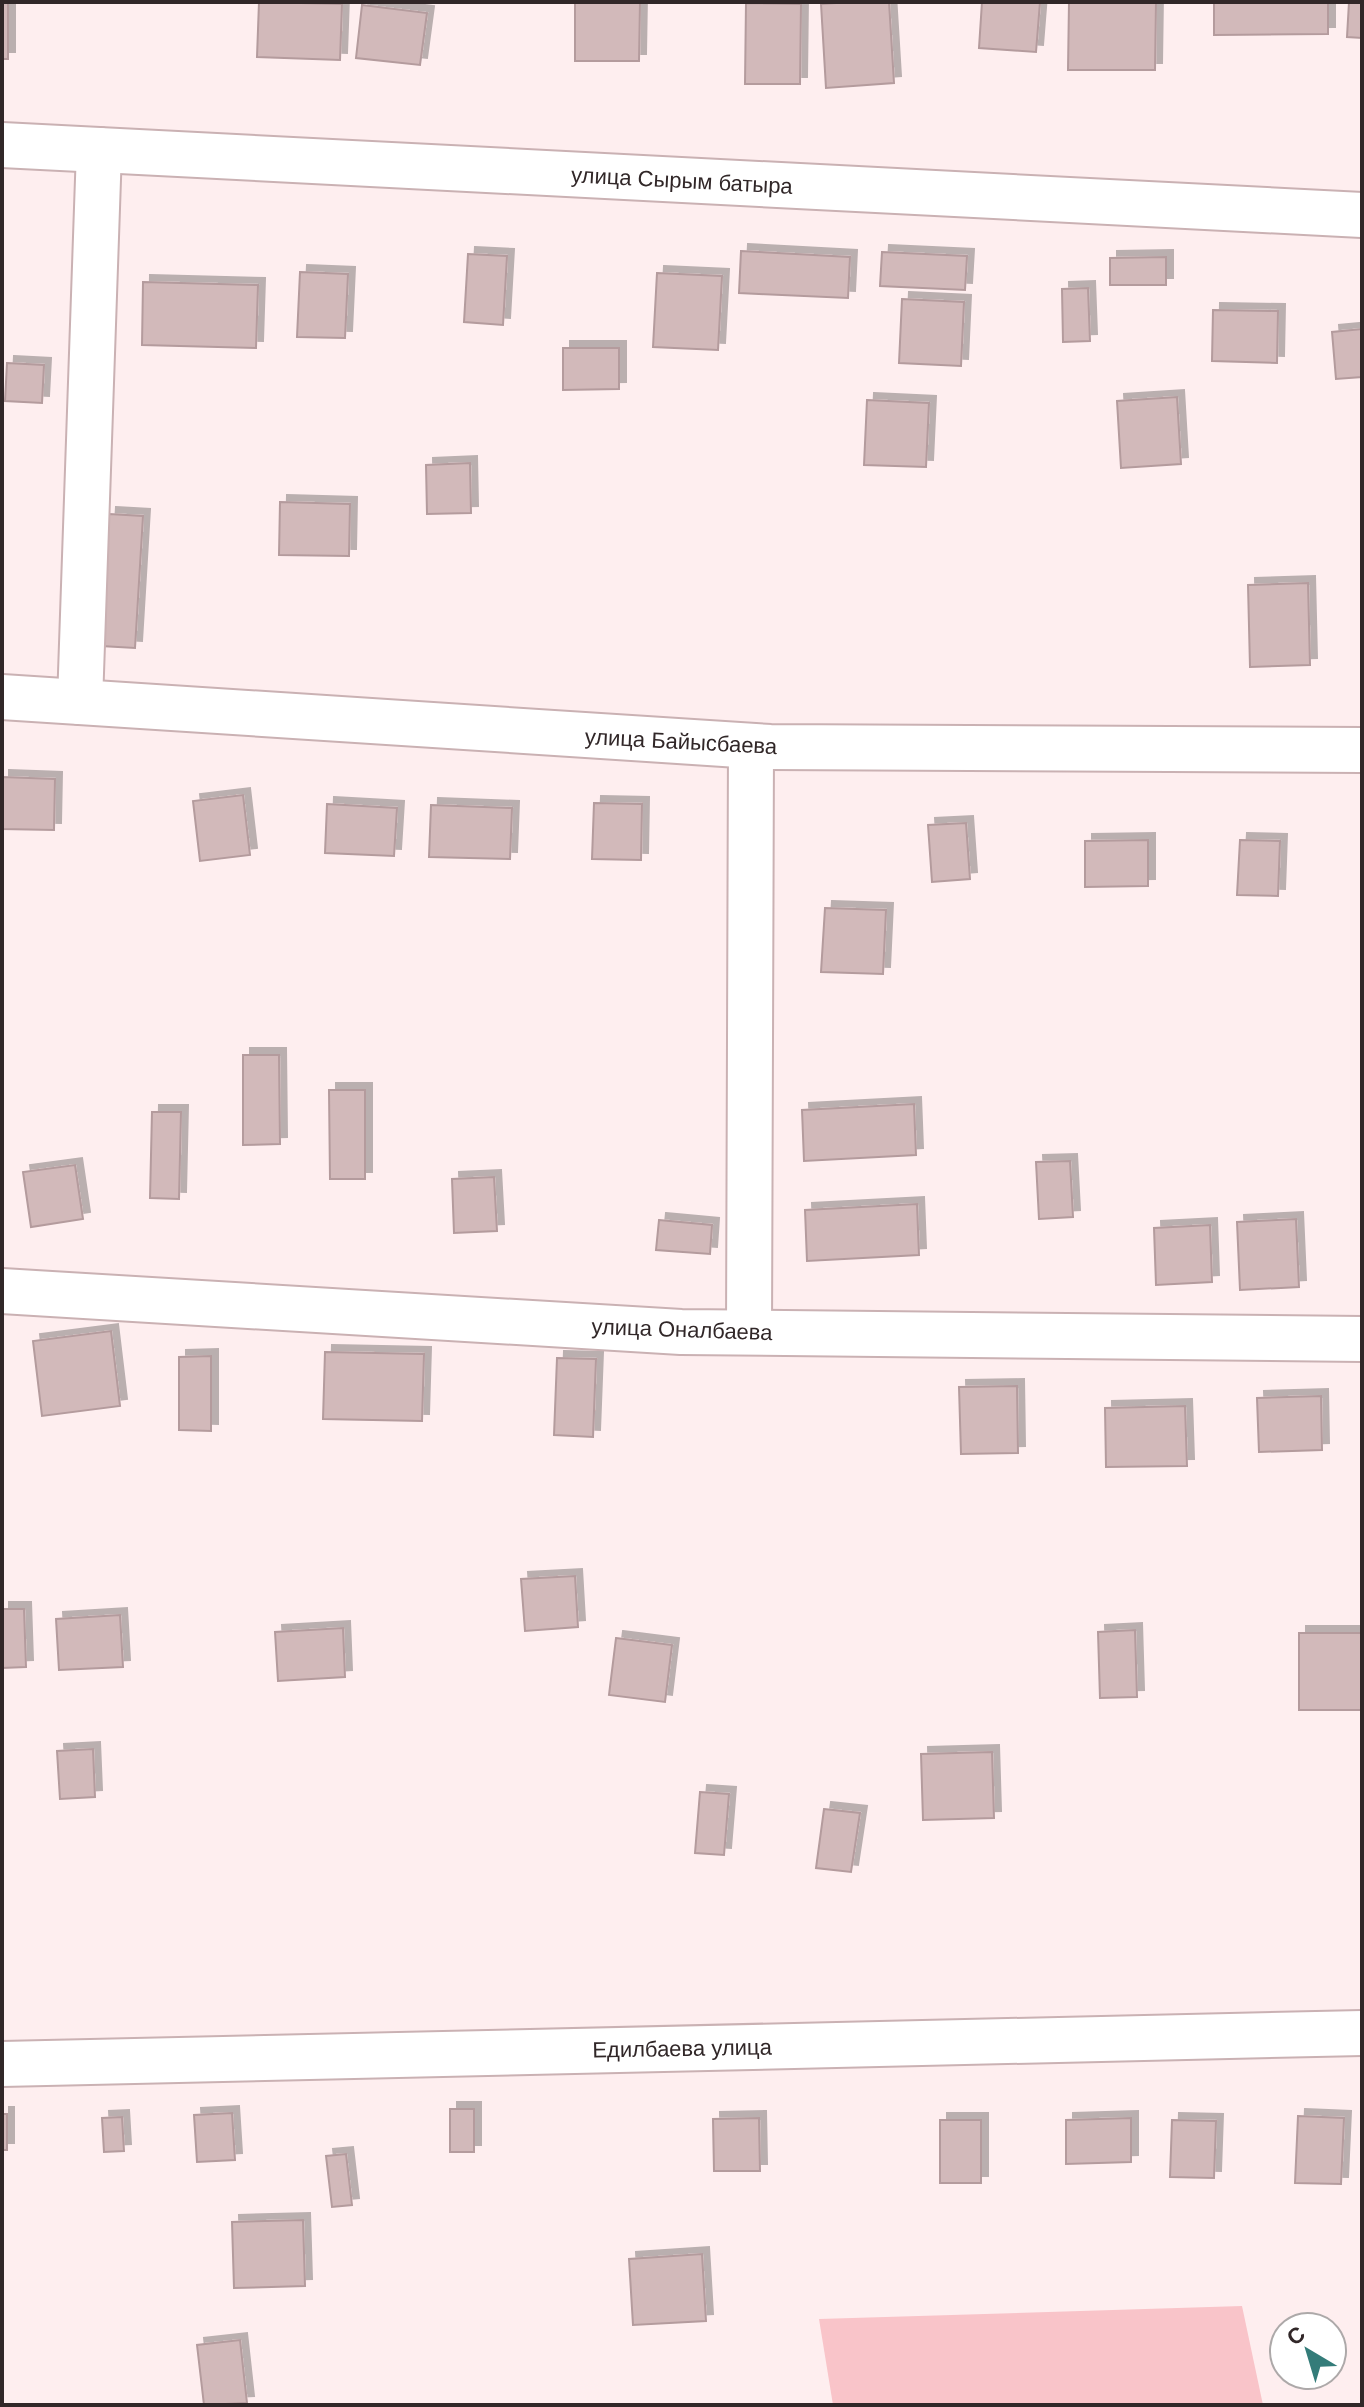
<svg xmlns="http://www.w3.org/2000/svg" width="1364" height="2407" font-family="Helvetica,sans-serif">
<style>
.green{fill:#f9c4c9}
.building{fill:#d2b9ba;stroke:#b49b9d;stroke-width:2;filter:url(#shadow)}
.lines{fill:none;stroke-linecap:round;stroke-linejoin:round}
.minor-casing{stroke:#cab1b3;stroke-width:48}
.minor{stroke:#fff;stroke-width:44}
.labels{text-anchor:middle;stroke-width:6;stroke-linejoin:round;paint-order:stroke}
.street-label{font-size:22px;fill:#312728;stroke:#fff}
</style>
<defs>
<filter id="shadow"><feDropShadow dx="7" dy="-7" stdDeviation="0" flood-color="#0004"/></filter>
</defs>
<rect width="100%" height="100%" fill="#feeeef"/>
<polygon class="green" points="1242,2306 1263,2405 833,2405 819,2319"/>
<g class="building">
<rect x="2" y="2" width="6" height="57"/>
<polygon points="259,2 342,4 340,60 257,57"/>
<polygon points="575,2 640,2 639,61 575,61"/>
<polygon points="851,2 889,2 894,83 826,88 821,4"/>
<polygon points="982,2 1040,2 1036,52 979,48"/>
<polygon points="1069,2 1156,2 1155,70 1068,70"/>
<polygon points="1214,2 1328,2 1328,34 1214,35"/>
<polygon points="1349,2 1362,2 1362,38 1347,37"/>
<polygon points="746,3 801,4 800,84 745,84"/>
<polygon points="362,5 427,13 420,65 356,58"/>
<polygon points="741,251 850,257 848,298 739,293"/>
<polygon points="882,252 967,256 965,290 880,286"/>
<polygon points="468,254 507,256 503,325 464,322"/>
<polygon points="1166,257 1166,285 1110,285 1110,258"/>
<polygon points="300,272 348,274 345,338 297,337"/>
<polygon points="657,273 722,276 718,350 653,347"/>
<polygon points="143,282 258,285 256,348 142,345"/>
<polygon points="1088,288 1090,341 1063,342 1062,289"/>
<polygon points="902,299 964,302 961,366 899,363"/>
<polygon points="1213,310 1278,311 1277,363 1212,361"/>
<polygon points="1362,329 1362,377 1336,379 1332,332"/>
<polygon points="563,348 619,348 619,389 563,390"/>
<polygon points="7,363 44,365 42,403 5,401"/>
<polygon points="1177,397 1181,464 1121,468 1117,401"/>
<polygon points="867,400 929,403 926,467 864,465"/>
<polygon points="470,463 471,513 427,514 426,465"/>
<polygon points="280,502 350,504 349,556 279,555"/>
<polygon points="109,514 143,516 135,648 101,646"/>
<polygon points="1308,583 1310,665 1250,667 1248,585"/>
<polygon points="2,777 55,779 54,830 2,829"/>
<polygon points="243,795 250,855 200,861 193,801"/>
<polygon points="594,803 642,804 641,860 592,859"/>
<polygon points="327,804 397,808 394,856 325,853"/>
<polygon points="431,805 512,808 510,859 429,857"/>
<polygon points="966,823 970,879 932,882 928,825"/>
<polygon points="1148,840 1148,886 1085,887 1085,841"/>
<polygon points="1240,840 1280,841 1278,896 1237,895"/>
<polygon points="825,908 886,910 883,974 821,972"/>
<polygon points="243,1055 279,1055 280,1144 243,1145"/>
<polygon points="329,1090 365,1090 365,1179 330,1179"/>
<polygon points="914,1104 916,1155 804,1161 802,1110"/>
<polygon points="152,1112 181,1112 179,1199 150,1198"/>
<polygon points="1070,1161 1073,1217 1039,1219 1036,1162"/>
<polygon points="75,1165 83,1219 31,1227 23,1172"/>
<polygon points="494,1177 497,1231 454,1233 452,1179"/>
<polygon points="917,1204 919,1255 807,1261 805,1210"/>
<polygon points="1296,1219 1299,1287 1240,1290 1237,1222"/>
<polygon points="659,1220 712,1225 710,1254 656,1250"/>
<polygon points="1210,1225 1212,1282 1156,1285 1154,1228"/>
<polygon points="111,1331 120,1406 42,1416 33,1341"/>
<polygon points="325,1352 424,1354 422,1421 323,1419"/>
<polygon points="211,1356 211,1431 179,1430 179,1357"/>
<polygon points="557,1358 596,1359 593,1437 554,1435"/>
<polygon points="1017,1386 1018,1453 961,1454 959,1387"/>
<polygon points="1321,1396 1322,1450 1259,1452 1257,1398"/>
<polygon points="1185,1406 1187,1466 1106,1467 1105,1408"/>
<polygon points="575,1576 578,1627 525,1631 521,1579"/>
<polygon points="2,1609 24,1609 26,1667 2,1668"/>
<polygon points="120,1615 123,1667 59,1670 56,1619"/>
<polygon points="343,1628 345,1677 278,1681 275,1632"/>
<polygon points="1135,1630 1137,1697 1100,1698 1098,1632"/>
<rect x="1299" y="1633" width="63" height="77"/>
<polygon points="616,1638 672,1645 665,1702 609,1695"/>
<polygon points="93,1749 95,1797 60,1799 57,1751"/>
<polygon points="992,1752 994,1818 923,1820 921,1754"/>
<polygon points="700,1792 729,1794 724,1855 695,1853"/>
<polygon points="824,1809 860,1813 851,1872 816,1868"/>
<rect x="450" y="2109" width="24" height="43"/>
<polygon points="232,2113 235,2160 197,2162 194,2115"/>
<rect x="2" y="2114" width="5" height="36"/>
<polygon points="1298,2116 1344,2118 1341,2184 1295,2183"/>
<polygon points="122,2117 124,2151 104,2152 102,2118"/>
<polygon points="759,2118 760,2171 714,2171 713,2119"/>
<polygon points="1131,2118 1131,2162 1066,2164 1066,2120"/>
<rect x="940" y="2120" width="41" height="63"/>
<polygon points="1172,2120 1216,2121 1214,2178 1170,2177"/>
<polygon points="346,2154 352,2205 332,2207 326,2156"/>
<polygon points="303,2220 305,2286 234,2288 232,2222"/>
<polygon points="702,2254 706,2321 633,2325 629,2259"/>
<polygon points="240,2340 247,2403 204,2405 197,2345"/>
</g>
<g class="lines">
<defs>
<g id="minor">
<polyline points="2,145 1362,215"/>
<polyline points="2,697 770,747 1362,750"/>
<polyline points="80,702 99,150"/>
<polyline points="2,1291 681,1332 1362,1339"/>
<polyline points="749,1332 751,746"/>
<polyline points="2,2064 1362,2033"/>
</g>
</defs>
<use href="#minor" class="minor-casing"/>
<use href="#minor" class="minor"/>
</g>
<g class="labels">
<g class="street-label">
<text transform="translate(682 180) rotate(3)" y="8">улица Сырым батыра</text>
<text transform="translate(681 741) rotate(3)" y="8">улица Байысбаева</text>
<text transform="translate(682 1329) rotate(2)" y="8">улица Оналбаева</text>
<text transform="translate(682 2048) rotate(-1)" y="8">Едилбаева улица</text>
</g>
</g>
<rect width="1364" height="2407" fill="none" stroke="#312728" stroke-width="8"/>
<g transform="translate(1308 2351) rotate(322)"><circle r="38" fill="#ffffff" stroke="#ada9a9" stroke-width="2"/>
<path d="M0-6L14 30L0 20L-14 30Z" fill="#347c79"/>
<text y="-12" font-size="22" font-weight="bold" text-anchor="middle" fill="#312728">С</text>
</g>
</svg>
